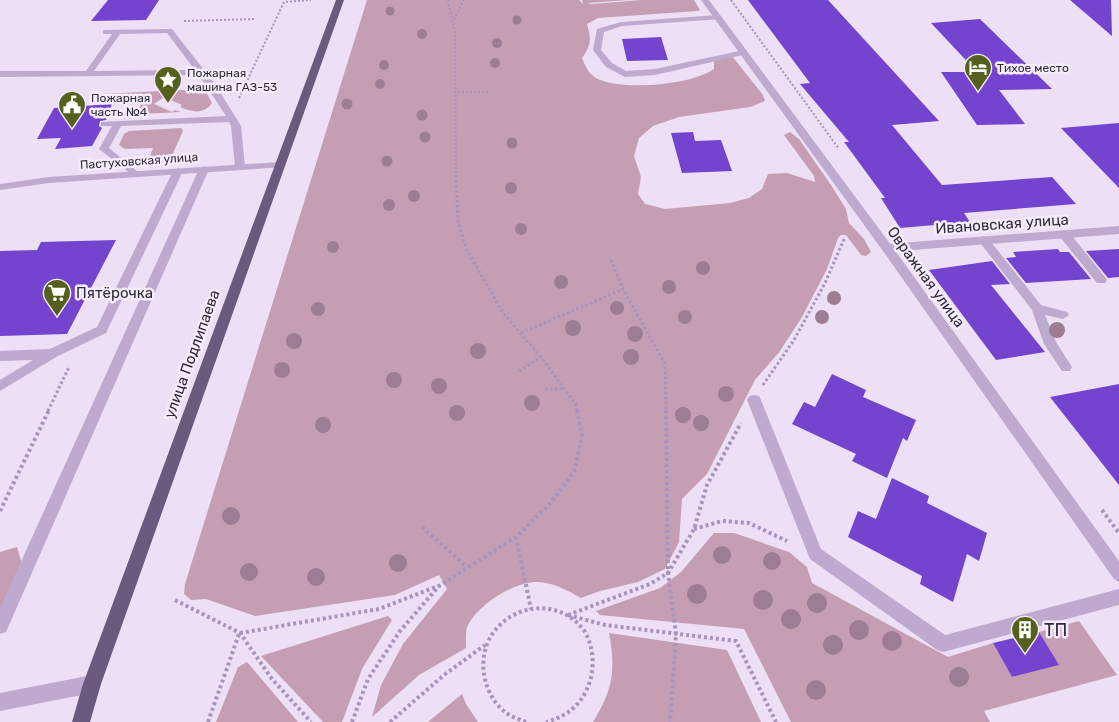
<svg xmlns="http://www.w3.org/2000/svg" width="1119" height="722" font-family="Rubik,sans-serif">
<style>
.green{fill:#c59eb4}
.building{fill:#7444ce}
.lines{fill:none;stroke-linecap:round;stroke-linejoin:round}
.path-far2{stroke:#a894ba;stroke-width:2;stroke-dasharray:2 2;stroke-linecap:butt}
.path-far1{stroke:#a894ba;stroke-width:3;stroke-dasharray:2.5 2.5;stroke-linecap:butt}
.path{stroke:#a894ba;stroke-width:4;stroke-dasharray:3 3;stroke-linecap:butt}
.service{fill:#beaace;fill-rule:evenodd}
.minor{fill:#beaace;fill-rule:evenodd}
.tertiary{fill:#beaace;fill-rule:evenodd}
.primary{fill:#6a5a7e;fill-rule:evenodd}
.tree{fill:#9d7d94}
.labels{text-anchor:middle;stroke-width:5;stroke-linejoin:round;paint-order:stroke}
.far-poi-label{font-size:12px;fill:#312a3b;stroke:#f6ecfb;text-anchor:start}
.far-street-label{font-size:12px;fill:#312a3b;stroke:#f6ecfb}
.street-label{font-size:15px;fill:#312a3b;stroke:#f6ecfb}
.poi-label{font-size:15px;fill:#312a3b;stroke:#f6ecfb;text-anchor:start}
.near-poi-label{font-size:18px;fill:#312a3b;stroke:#f6ecfb;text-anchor:start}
</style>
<rect width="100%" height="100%" fill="#eddff5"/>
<g class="green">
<path d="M367,0H579L583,4L582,0H629L587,3L592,4L641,0H694L700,10L697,11L598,18L587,24C591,39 592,44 582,58C585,66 590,76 598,79C624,91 691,85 714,69V60L732,56L763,95L765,101L750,107L679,117L653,126L639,138L634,156L641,177L638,194L645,204L665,209L730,203L749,198L762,189L768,174L787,173L815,182L814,176L784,135L790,132L799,139L831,185L846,209L849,223L864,239L871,252L866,256L861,255L846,235H841L838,238L827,269L802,317L780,351L755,380L707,474L682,499L679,542L665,569L638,582L600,591L581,598C567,590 551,581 534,582C511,584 479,604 468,625C465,631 466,642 466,648L419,675L372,717L381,685L403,644L447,589L439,575L395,595L255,616L206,599L191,600L184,594L185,584Z"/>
<path d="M202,89L206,92L212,103C204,115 191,112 180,107L182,105L164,97L154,104L172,112L175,110L181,112L140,114L138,111L144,98L98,100L101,94Z"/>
<polygon points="181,128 183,131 170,160 148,161 153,148 125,149 119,145 124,134 129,131"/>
<polygon points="714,533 734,533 789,552 807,567 812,583 948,657 993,643 1012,677 1058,665 1039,632 1079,621 1117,675 984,711 990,722 791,722 744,629 600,615 596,611 660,588 681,572"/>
<polygon points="17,547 22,564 0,610 0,552"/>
<polygon points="388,616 392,620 362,669 342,722 323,722 261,656"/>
<path d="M609,633L727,650L761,722H593C613,690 616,670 609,633Z"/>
<polygon points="247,662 298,722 216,722 238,667"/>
<polygon points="462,694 466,704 478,722 428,722"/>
</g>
<g class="building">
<polygon points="108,0 159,0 146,20 91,21"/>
<polygon points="748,0 828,0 939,121 892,125 942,185 1052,177 1076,204 964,213 970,222 900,228 881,198 885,198 844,142 849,142 800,84 810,83"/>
<polygon points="1070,0 1111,0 1112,36"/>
<polygon points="980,19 1052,89 999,90 1025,124 977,125 941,72 977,72 931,23"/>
<polygon points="661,37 668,60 627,61 622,39"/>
<polygon points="112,104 106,120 100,121 99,126 102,128 92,146 55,149 61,138 37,139 54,108"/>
<polygon points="1119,123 1119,188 1061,128"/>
<polygon points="693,132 695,141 721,140 732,171 682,173 671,133"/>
<polygon points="116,240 67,334 0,336 0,251 37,250 41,242"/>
<polygon points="1058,249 1060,252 1069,252 1091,279 1026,283 1006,258 1016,257 1013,252"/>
<polygon points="1119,249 1119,277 1108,278 1086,251"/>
<polygon points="992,261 1010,284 991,285 1045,352 996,360 929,270"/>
<polygon points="832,374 866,390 863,397 916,420 907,441 903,438 887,478 852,461 856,454 792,424 804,402 815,407"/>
<polygon points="1119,384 1119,485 1050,397"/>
<polygon points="892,478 929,496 927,503 987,533 979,561 967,554 953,602 920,584 922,576 848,537 858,511 876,519"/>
<polygon points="1039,632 1059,665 1012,677 993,643"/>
</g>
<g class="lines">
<g class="path-far2">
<polyline points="448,0 455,33 456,177"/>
<polyline points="731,0 839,149"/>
<polyline points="454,19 464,0"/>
<polyline points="184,21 256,19"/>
<polyline points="454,92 491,92"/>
<polyline points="239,98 284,2 311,0"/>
</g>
<g class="path-far1">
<polyline points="456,175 458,222 467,250 503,313 541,357 576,405 577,411"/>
<polyline points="611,260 623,289 665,364 666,411"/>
<polyline points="521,333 623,289"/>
<polyline points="519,371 541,357"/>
<polyline points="763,385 794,340 825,283 845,237"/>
<polyline points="545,389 564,389"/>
<polyline points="48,411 69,367"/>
</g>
<g class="path">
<polyline points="666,410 668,573 676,634 670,722"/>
<polyline points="1102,510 1119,533"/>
<polyline points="0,511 49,410"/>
<polyline points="422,527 467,567"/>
<polyline points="694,529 722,521 749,523 787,541"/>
<polyline points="516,537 531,609"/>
<polyline points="175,600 240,633 272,679 311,722"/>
<polyline points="568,615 650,584 668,573 694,529 707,485 741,423"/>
<polyline points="568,615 605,625 736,641 776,722"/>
<polyline points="240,633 379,609 438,586"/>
<polyline points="208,722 239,634"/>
<polyline points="352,722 368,679 400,631 439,586 516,537 550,504 574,472 582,436 577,410"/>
<polyline points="390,722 444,675 485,645"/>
<path d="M526,722C519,719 511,717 505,712C481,693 475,652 497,628C521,601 564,601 585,632C595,650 595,673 586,691C578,708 564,717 546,722"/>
</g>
<g class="service">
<polygon points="718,15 722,17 721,19 622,26 604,32 601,50 612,63 626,71 655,69 744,50 747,50 747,54 655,75 625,77 606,67 593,50 597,29 621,22"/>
<path d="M172,29L215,84L241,126L245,167L243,169H237L235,167L231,126L229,122L121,126L109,148L138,172L140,174L135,177L99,149L112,126H101V122L226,116L199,75L0,77V71H86L112,34H103V30ZM167,33L195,70L94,71L120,34Z"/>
<polygon points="204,166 209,169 6,632 0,634 0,608 199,169"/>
<polygon points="178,168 183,171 106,333 58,356 0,391 0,380 33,360 0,361 0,351 50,349 97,327 173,171"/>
<polygon points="1064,230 1068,231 1105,277 1107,280 1105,283 1097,283 1060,237 1059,234"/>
<polygon points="983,236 987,237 1041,305 1067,312 1069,315 1063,319 1045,315 1056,342 1072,367 1070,371 1062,371 1044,344 1032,310 978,240"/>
<polygon points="754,395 759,396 761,400 821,549 945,635 1119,589 1119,605 943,652 937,650 810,559 747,400 749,396"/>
</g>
<g class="minor">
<polygon points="281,162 286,165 284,167 49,183 0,190 0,184 49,177"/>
<polygon points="1119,226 1119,234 887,252 882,248 887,244"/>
<polygon points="92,675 98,678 101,684 98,690 92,693 0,711 0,693"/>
</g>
<polygon class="tertiary" points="701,0 709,0 891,245 1119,561 1119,582 1114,579 883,251"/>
<polygon class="primary" points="336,0 344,0 101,684 90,722 72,722 83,684"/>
</g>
<g class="tree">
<circle cx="390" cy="11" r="4.5"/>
<circle cx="517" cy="20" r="4.5"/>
<circle cx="422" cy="34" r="5"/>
<circle cx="497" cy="43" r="5"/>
<circle cx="495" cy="63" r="5"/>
<circle cx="384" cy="65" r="5"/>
<circle cx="380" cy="84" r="5"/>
<circle cx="347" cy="104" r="5.5"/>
<circle cx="422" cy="115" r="5.5"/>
<circle cx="425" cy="137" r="5.5"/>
<circle cx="512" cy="143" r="5.5"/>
<circle cx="387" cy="161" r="5.5"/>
<circle cx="511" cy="188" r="6"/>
<circle cx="414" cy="196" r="6"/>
<circle cx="389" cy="205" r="6"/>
<circle cx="521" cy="229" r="6"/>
<circle cx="333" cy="247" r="6"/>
<circle cx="703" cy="268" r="7"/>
<circle cx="561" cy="282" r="7"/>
<circle cx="669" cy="287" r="7"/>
<circle cx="834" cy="298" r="7"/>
<circle cx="617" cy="308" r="7"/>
<circle cx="318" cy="309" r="7"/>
<circle cx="685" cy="317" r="7"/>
<circle cx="822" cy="317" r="7"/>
<circle cx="573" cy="328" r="8"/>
<circle cx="1057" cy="330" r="8"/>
<circle cx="635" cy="334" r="8"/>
<circle cx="294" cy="341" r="8"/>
<circle cx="478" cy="351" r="8"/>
<circle cx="631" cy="357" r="8"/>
<circle cx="282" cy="370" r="8"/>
<circle cx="394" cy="380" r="8"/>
<circle cx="439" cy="386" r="8"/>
<circle cx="726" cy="394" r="8"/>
<circle cx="532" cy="403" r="8"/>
<circle cx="457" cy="413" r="8"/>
<circle cx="683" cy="415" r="8"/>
<circle cx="701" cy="423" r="8"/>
<circle cx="323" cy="425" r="8"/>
<circle cx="231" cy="516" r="9"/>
<circle cx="722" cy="555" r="9"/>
<circle cx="772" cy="561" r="9"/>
<circle cx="398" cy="563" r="9"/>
<circle cx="249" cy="572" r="9"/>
<circle cx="316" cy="577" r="9"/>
<circle cx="697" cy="594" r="10"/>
<circle cx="763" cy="600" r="10"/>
<circle cx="817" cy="603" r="10"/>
<circle cx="791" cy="619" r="10"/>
<circle cx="859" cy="630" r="10"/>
<circle cx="892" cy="641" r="10"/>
<circle cx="833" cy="645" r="10"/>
<circle cx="959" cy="677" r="10"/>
<circle cx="816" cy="690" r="10"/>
</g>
<defs>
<symbol id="hotel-pin" viewBox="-11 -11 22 30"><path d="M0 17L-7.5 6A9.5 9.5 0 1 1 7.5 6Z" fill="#54601c" stroke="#f6ecfb"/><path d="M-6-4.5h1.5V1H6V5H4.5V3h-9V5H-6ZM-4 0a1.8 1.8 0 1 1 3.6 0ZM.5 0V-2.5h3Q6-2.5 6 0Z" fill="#fff"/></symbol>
<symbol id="sight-pin" viewBox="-11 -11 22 30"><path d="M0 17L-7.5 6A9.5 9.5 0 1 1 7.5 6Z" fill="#54601c" stroke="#f6ecfb"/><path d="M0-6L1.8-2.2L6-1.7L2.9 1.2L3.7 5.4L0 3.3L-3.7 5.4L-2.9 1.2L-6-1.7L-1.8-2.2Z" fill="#fff"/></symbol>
<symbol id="civic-pin" viewBox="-11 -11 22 30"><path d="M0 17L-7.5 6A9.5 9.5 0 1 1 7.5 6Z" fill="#54601c" stroke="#f6ecfb"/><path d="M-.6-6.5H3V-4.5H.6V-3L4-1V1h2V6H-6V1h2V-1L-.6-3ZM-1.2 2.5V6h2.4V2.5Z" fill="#fff"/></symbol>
<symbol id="supermarket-pin" viewBox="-11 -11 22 30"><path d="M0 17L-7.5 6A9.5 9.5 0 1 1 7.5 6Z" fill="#54601c" stroke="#f6ecfb"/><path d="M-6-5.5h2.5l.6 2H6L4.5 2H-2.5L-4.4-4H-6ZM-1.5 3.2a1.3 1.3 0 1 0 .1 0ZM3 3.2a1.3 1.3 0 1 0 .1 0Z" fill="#fff"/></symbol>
<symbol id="building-pin" viewBox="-11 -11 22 30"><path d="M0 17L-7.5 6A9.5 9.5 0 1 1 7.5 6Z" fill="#54601c" stroke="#f6ecfb"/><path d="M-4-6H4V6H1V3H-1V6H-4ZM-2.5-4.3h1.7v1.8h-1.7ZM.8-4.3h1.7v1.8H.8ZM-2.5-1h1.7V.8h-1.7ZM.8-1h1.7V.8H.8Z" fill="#fff"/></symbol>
</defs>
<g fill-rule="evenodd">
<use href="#hotel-pin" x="962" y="52" width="32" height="43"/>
<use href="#sight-pin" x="152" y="64" width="32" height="43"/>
<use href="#civic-pin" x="56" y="89" width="32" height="43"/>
<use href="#supermarket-pin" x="41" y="277" width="32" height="43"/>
<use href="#building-pin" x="1009" y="614" width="32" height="43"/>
</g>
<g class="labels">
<g class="far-poi-label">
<text x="997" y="72">Тихое место</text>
<text x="187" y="77">Пожарная<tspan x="187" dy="14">машина ГАЗ-53</tspan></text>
<text x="91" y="102">Пожарная<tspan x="91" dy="14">часть №4</tspan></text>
</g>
<g class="far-street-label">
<text transform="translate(139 161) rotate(-4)" y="4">Пастуховская улица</text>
</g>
<g class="street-label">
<text transform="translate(1002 224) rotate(-4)" y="5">Ивановская улица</text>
<text transform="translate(926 277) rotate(54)" y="5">Овражная улица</text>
<text transform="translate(192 354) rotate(-70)" y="5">улица Подлипаева</text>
</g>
<g class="poi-label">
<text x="76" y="298">Пятёрочка</text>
</g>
<g class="near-poi-label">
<text x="1044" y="636">ТП</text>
</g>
</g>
</svg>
